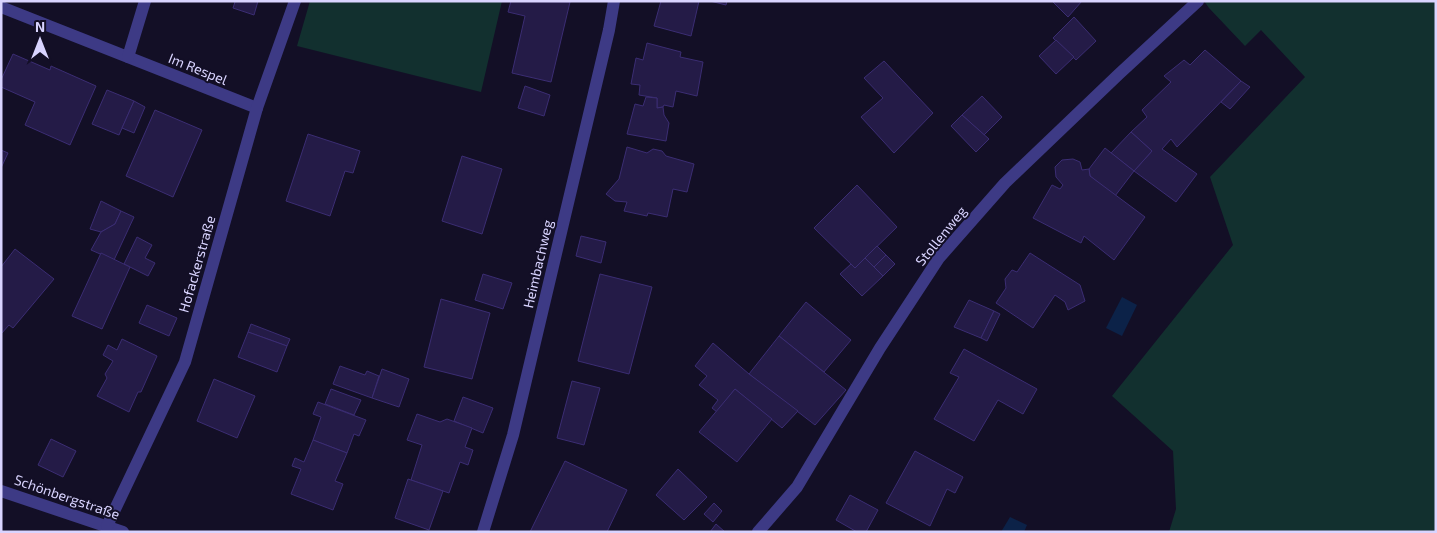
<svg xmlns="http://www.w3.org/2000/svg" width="1437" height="533" font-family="'Exo 2',sans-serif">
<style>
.green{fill:#12302f}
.water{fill:#0c2248}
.building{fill:#241b47;stroke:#3b2d73}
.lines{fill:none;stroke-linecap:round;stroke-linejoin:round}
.minor{stroke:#3d3a85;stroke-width:12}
.labels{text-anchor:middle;stroke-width:4;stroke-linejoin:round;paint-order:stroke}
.street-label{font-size:14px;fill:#d9d4ff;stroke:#130f26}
</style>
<rect width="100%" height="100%" fill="#130f26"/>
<g class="green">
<polygon points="310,1 502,1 481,92 297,46"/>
<polygon points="1204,1 1436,1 1436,532 1169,532 1176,509 1173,451 1112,396 1233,245 1210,177 1305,77 1261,30 1245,46 1209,8"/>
</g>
<g class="water">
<polygon points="1122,297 1137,305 1122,336 1106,328"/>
<polygon points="1010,517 1027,525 1024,532 1001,532"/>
</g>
<g class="building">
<polygon points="233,1 258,1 254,15 233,8 235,2"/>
<polygon points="511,1 570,2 551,82 512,73 525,16 508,12"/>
<polygon points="661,1 699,1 691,36 654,26"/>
<polygon points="710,1 727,1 726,5"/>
<polygon points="1052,1 1082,1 1068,17"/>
<polygon points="1074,17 1096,41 1076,60 1053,38"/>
<polygon points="1056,40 1074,57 1056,74 1039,56"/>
<polygon points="647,43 681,52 680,57 703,62 697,96 676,91 673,107 664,105 663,107 657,108 657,98 639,95 640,85 631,84 636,58 643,60"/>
<polygon points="1205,50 1241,81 1177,147 1171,139 1162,149 1197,174 1176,202 1134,171 1152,151 1131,132 1147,117 1142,110 1171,82 1164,76 1184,60 1190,65"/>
<polygon points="13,54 50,70 51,66 96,86 70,145 25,125 35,102 1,87 1,80"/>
<polygon points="884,61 933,113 894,153 861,117 883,98 864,78"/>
<polygon points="1241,81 1250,87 1230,109 1221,102"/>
<polygon points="525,86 550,95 544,116 518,108"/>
<polygon points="107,90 134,101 119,135 92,124"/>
<polygon points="982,96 1002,117 984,135 962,115"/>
<polygon points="646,97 657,98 657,108 663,107 664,115 669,123 666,141 627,134 635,104 643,106"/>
<polygon points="134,101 145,107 134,133 122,128"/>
<polygon points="155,110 202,130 173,197 126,176"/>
<polygon points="962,115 989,139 976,152 951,126"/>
<polygon points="1131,132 1152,151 1134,171 1111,153"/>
<polygon points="308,134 360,151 353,173 345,171 330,216 286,201"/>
<polygon points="627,147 647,153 653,149 662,151 666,156 694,164 687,192 673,189 667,217 648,213 647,216 624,211 627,202 615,201 606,194 619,179"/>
<polygon points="1105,148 1134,171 1115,196 1090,176 1089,169"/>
<polygon points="1,150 8,153 1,168"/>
<polygon points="462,156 502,169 482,234 442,221"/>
<polygon points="1073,159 1080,162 1082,170 1089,169 1090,176 1145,217 1114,260 1084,236 1081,243 1033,218 1052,185 1060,189 1063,185 1056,177 1055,167 1062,160"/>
<polygon points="857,185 897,227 855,268 814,228"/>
<polygon points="101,201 121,211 115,224 101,232 90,229"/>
<polygon points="121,211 134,217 114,260 91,250 101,232 115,224"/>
<polygon points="581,236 606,242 601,263 576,256"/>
<polygon points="137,237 152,245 145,258 155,263 148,276 124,264"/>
<polygon points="877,246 886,255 874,267 865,258"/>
<polygon points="15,249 54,279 13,328 9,325 1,334 1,267"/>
<polygon points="101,253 130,267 102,329 72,316"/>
<polygon points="1030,253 1080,285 1085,301 1068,310 1065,302 1055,295 1033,328 996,303 1006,288 1005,279 1012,270 1017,272"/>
<polygon points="886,255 895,264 883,276 874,267"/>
<polygon points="865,258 883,276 862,296 840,274 851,264 855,268"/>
<polygon points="483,274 512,283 503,309 475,300"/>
<polygon points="600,274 652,287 629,374 578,361"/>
<polygon points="441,299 490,313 472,379 424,367"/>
<polygon points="969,300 994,311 981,338 954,327"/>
<polygon points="806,302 851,340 824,372 779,336"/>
<polygon points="147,305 177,318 169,336 139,323"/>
<polygon points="994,311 1000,314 987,341 981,338"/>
<polygon points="251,324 290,339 287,346 248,332"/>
<polygon points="248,332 287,346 277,372 238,357"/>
<polygon points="779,336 846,390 815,425 749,374"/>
<polygon points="122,339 157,356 141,392 138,392 129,412 97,396 107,378 105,374 113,361 103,355 108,345 117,350"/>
<polygon points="713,343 749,374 798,411 782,428 735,389 717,412 712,408 718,400 699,385 707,376 695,366"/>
<polygon points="964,349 1037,389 1023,414 998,400 974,441 934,419 959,377 950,373"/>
<polygon points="340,366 365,375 367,371 379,376 372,398 333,384"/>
<polygon points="382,369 409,379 399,407 372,398"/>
<polygon points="214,379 255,396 237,438 197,421"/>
<polygon points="572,381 600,388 584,445 557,438"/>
<polygon points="331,389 361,400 354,415 325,404"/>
<polygon points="735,389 772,419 737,462 699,432"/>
<polygon points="463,397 493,408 483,433 454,421"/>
<polygon points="318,402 366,420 359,436 354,434 347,453 313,440 321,417 313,414"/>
<polygon points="417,414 440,422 447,419 472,428 465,447 473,450 468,465 460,462 449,493 411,480 422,445 407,440"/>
<polygon points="51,439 76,451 63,477 38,465"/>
<polygon points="313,440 347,453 335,481 343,484 333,510 291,494 301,469 292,466 295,458 304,462"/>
<polygon points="915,451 963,477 955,493 947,489 930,526 886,503"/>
<polygon points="565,461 627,490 607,532 530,532"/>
<polygon points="678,469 707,497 684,520 656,495"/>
<polygon points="408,479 443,491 429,530 395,518"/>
<polygon points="850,495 878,510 866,532 857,532 836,520"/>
<polygon points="714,503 722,511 713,522 704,514"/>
<polygon points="716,524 725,532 710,532"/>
</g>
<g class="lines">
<g class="minor">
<polyline points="1,7 257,108"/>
<polyline points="128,57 145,1"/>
<polyline points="1,491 123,532"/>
<polyline points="107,526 185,362 257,108 295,1"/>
<polyline points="483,532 513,435 609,30 614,1"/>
<polyline points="758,532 797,487 880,348 939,258 1005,183 1119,74 1198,1"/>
</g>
</g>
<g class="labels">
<g class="street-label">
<text transform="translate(198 69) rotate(22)" y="5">Im Respel</text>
<text transform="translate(941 236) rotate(-51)" y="5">Stollenweg</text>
<text transform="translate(197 264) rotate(-74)" y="5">Hofackerstraße</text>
<text transform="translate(538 264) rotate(-77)" y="5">Heimbachweg</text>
<text transform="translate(67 497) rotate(19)" y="5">Schönbergstraße</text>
</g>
</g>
<rect width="1437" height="533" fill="none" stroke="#d9d4ff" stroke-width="5"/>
<g transform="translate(40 40)" stroke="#130f26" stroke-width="4" paint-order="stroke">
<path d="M0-4L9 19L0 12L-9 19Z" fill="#d9d4ff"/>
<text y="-8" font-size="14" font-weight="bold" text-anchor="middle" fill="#d9d4ff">N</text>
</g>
</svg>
